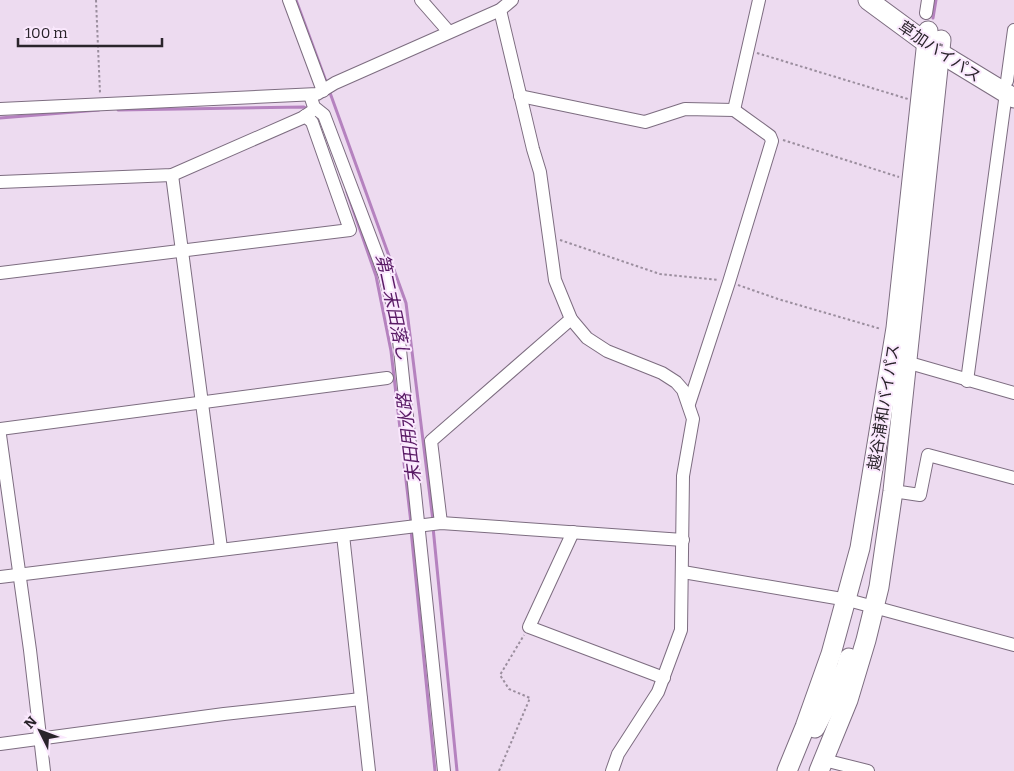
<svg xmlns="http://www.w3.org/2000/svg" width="1014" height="771" font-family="Bitter,'Noto Sans JP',serif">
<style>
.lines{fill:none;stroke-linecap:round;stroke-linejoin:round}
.stream{stroke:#b582bf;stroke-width:3}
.minor-casing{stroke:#7d6d80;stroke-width:14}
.highway-casing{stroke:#7d6d80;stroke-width:21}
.path{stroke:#9b8e9e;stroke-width:2;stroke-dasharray:2.5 2.5;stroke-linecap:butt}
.minor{stroke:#fff;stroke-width:12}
.highway{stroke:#fff;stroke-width:19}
.labels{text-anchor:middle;stroke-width:4;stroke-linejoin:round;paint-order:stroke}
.street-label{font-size:16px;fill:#2a242b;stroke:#fae8fd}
.water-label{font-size:18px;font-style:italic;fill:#591a65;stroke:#fae8fd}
</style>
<rect width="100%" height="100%" fill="#eddbf0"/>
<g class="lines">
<g class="stream">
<polyline points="296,0 327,84"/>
<polyline points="933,18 936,0"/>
<polyline points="329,90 406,303 433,521"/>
<polyline points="118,110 304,107 308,109"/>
<polyline points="0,118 99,110"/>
<polyline points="347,192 376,276 391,351 411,523"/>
<polyline points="433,527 457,771"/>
<polyline points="411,530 435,771"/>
</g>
<defs>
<g id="minor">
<polyline points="289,0 323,91"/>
<polyline points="421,0 449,32"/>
<polyline points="500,10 533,149 540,172 555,280 571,319 587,338 607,351 662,373 676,382 683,390 693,419 683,476 681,630 658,692 618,754 612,771"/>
<polyline points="926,13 928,0"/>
<polyline points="1007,81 1014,30"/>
<polyline points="310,95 314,107 324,115 385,276 397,321 444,771"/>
<polyline points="520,96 645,122 685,109 734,110 770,136 772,141 729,282 689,404"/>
<polyline points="0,109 317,94 335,83 500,10 512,0"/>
<polyline points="734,110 759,0"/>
<polyline points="172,175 221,548"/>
<polyline points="0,182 172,175 302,118 311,112"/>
<polyline points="0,273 350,230 312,122 305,116"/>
<polyline points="906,362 1014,393"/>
<polyline points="967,381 1006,93"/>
<polyline points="0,429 387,378"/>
<polyline points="0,435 30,650 44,771"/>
<polyline points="893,491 920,495 928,455 1014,478"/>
<polyline points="441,523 431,441 571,319"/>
<polyline points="573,532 529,627 664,678"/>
<polyline points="343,535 369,771"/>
<polyline points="683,572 848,600 1014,645"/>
<polyline points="0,577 441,523 683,540"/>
<polyline points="0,744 224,714 361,699"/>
<polyline points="824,760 868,771"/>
</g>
<g id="highway">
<polyline points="868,0 940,53 1014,98"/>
<polyline points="815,728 846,668 849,658"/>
<polyline points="787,771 805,727 831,654 860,548 896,328 928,31"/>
<polyline points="819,771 848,700 866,640 879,587 893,491 941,40"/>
</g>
</defs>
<use href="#minor" class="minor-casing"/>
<use href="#highway" class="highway-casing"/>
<g class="path">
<polyline points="96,0 100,93"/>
<polyline points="757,53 908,99"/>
<polyline points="783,140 899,177"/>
<polyline points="560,240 660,274 719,280"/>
<polyline points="738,285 778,299 881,329"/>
<polyline points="499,771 530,698 509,689 500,675 524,635"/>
</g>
<use href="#minor" class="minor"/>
<use href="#highway" class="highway"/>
</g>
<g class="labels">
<g class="street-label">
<text transform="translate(940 51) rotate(34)" y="6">草加バイパス</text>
<text transform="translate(883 407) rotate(-81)" y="6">越谷浦和バイパス</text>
</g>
<g class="water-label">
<text transform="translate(393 307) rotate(78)" y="6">第二末田落し</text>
<text transform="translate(409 438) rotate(-97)" y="6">末田用水路</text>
</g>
</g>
<g transform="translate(40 731) rotate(312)" stroke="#fae8fd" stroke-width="4" paint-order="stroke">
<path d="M0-4L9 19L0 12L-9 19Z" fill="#2a242b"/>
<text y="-8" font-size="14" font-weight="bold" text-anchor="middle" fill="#2a242b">N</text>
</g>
<path d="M18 38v8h144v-8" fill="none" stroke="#2a242b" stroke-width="2.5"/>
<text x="25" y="38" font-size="15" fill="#2a242b" stroke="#fae8fd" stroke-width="4" paint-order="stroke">100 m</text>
</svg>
